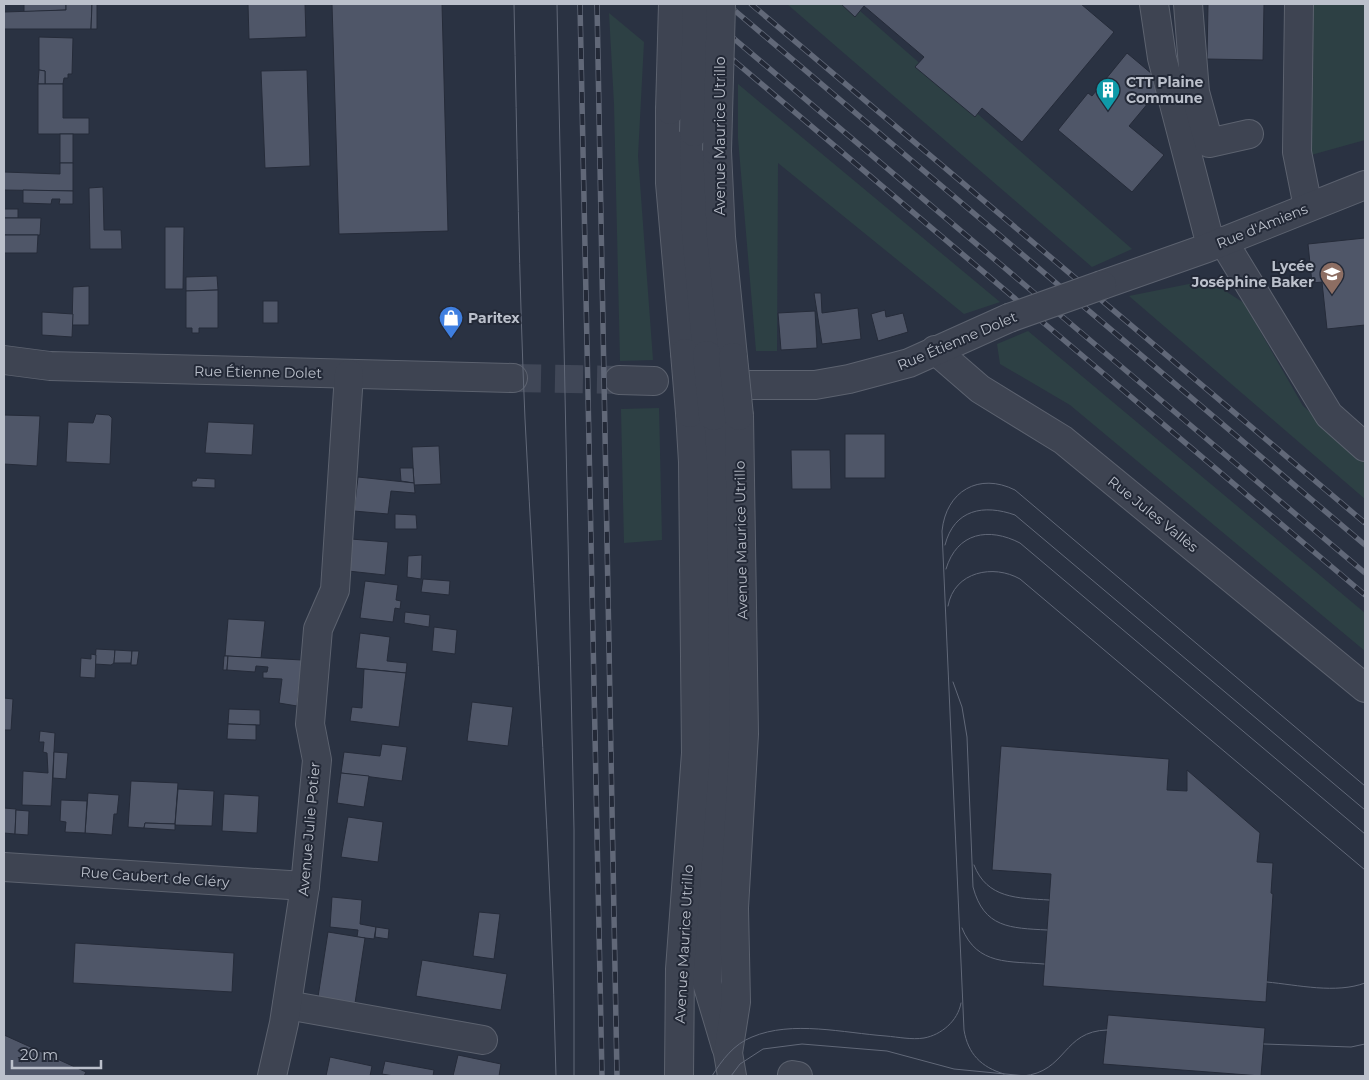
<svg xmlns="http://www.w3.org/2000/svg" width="1369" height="1080" font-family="Montserrat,sans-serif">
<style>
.green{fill:#2d4044}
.building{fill:#4f5668;stroke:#252b39}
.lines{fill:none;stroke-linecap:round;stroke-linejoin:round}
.minor-tunnel{stroke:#404757;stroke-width:28;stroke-dasharray:28 14;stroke-linecap:butt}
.minor-casing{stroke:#5c626f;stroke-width:30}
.minor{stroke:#3e4452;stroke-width:28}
.tram{stroke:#616878;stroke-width:1}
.rail-casing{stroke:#616878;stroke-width:5.5}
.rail{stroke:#232937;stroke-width:4;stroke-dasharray:11;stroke-linecap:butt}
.minor-bridge-casing{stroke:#5c626f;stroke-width:30;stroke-linecap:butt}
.minor-bridge{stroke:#3e4452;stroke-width:28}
.labels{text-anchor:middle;stroke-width:4;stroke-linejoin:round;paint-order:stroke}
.poi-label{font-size:14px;font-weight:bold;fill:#bbc0cb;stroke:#232937;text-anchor:start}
.street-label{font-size:14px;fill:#bbc0cb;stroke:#232937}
</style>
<rect width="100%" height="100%" fill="#2a3242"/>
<g class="green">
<polygon points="787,4 852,4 1132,249 1092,267"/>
<polygon points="1312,4 1365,4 1365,140 1311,155"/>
<polygon points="609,13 644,42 638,156 653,360 620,361 614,104"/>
<polygon points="738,84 1000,302 964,314 778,163 777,351 756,351 738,138"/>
<polygon points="1204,281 1219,287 1244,303 1303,406 1365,459 1365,499 1129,296"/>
<polygon points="1028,331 1365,613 1365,651 1070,405 1000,364 997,344"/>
<polygon points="659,408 662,540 624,543 621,409"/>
</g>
<g class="building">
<polygon points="24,4 66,4 66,10 24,12"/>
<polygon points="66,4 92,4 91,29 4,29 4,12 66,10"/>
<polygon points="92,4 97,4 97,29 91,29"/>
<polygon points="248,4 305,4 306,37 249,39"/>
<polygon points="332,4 442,4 448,231 339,234"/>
<polygon points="841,4 1081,4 1114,32 1022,142 982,108 975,117 915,67 924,57 864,6 855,17"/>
<polygon points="1208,4 1264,4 1263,60 1207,59"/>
<polygon points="39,37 73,38 72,74 68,74 68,78 64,78 63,84 45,84 45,71 39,70"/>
<polygon points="1127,53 1164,84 1129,126 1164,155 1132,192 1058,130 1088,93 1092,96"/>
<polygon points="39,70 45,71 45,84 38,84"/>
<polygon points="307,70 310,166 265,168 261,71"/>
<polygon points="38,84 63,84 63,118 89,118 89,134 38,134"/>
<rect x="60" y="134" width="13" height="29"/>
<polygon points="60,163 73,163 73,191 4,190 4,172 60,174"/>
<polygon points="103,187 104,230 121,230 122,249 90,249 89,188"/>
<polygon points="23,190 73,191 73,204 59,204 60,199 52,199 51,204 23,203"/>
<rect x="4" y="209" width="14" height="9"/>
<polygon points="4,218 41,218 40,235 4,235"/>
<polygon points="165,227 184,227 183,289 165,289"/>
<polygon points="4,235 38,235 37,253 4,253"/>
<polygon points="1365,238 1365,325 1327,329 1322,282 1312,283 1308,244"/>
<polygon points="217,276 218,290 186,291 186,277"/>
<polygon points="89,286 89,325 72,325 73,287"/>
<polygon points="218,290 218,328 199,328 199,333 192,333 192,328 186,328 186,291"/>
<polygon points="814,293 821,293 822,313 858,308 861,339 822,344"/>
<rect x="263" y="301" width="15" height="22"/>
<polygon points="885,310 886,317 903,313 908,332 878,341 871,314"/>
<polygon points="815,311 817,348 781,350 778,313"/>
<polygon points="42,312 73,314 72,337 42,335"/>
<polygon points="96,414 109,415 112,418 110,464 66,462 68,422 93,423"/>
<polygon points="4,415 40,416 37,466 4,464"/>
<polygon points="208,422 254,424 252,455 205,453"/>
<rect x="845" y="434" width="40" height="44"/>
<polygon points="439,446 441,484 414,485 412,447"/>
<polygon points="791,450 830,450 831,489 792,489"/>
<polygon points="400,468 413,468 414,483 401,481"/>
<polygon points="358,477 414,483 415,493 391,491 388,514 354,511"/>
<polygon points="197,478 215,479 215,488 192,487 192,481 196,481"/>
<polygon points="395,514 416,515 417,529 395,529"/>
<polygon points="351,539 388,542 385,575 348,571"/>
<polygon points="422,555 421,579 407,577 408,556"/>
<polygon points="423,579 450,581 449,595 421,592"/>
<polygon points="365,581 398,585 396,600 401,601 400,609 395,608 393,622 360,618"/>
<polygon points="405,612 430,615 429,627 404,623"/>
<polygon points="228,619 265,621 261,658 225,656"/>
<polygon points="434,627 457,630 455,654 432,651"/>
<polygon points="360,633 390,637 387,661 407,663 406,673 356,668"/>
<polygon points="96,649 115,650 114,663 111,665 95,664"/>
<polygon points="115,650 132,651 131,663 114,663"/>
<polygon points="132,651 139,651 137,665 131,665"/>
<polygon points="91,654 96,655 95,678 80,677 81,658 91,659"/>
<polygon points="224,656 228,656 227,670 223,670"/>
<polygon points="228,656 302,660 297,706 279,703 282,679 263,678 263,672 267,672 268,667 256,666 255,672 227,670"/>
<polygon points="364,669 406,673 399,727 350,721 352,707 362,708"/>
<polygon points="4,698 13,699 11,730 4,730"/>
<polygon points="472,702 513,707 508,746 467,741"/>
<polygon points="229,709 260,710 260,725 228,724"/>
<polygon points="228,724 256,725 256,740 227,739"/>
<polygon points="40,731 55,733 51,806 22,805 23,771 48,773 47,753 43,752 44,742 39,742"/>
<polygon points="382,744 407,747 402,781 341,773 344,752 380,756"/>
<polygon points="1001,746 1169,759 1167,790 1187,791 1187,770 1260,833 1257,862 1273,863 1271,893 1273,894 1266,1002 1043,986 1051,874 992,870"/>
<polygon points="54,752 68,753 66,779 53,778"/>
<polygon points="341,773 369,776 364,807 337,803"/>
<polygon points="131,781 178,783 175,824 145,823 144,828 128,827"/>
<polygon points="178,789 214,791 212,826 175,825"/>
<polygon points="88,793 119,795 117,814 114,814 112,835 85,833"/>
<polygon points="224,794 259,796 257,833 222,831"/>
<polygon points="61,800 87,801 85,833 65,832 66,822 60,821"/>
<polygon points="4,808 16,809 15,834 4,833"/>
<polygon points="16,810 29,811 28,835 15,834"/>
<polygon points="348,817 383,822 378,862 341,857"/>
<polygon points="145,823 175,824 175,830 144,828"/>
<polygon points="332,897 362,900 360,924 376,927 374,939 357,937 358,930 330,927"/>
<polygon points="479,912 500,914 494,959 473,956"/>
<polygon points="376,927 389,929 388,939 375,937"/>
<polygon points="328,932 365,938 355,1003 318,997"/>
<polygon points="75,943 234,953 232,992 73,983"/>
<polygon points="422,960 507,974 501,1010 416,996"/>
<polygon points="1108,1015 1265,1028 1261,1076 1103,1064"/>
<polygon points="4,1035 86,1072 84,1076 4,1076"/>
<polygon points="458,1055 501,1064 499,1076 453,1076"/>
<polygon points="330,1057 372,1066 370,1076 326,1076"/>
<polygon points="385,1061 434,1070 433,1076 394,1076 382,1074"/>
</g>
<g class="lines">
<polyline class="minor-tunnel" points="513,378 619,380"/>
<defs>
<g id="minor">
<polyline points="1154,4 1162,58 1211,246"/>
<polyline points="1188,4 1195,92 1209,143 1249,134"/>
<polyline points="1299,4 1297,152 1308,207"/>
<polyline points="670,110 670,183 685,353"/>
<polyline points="694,132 696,233 707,355"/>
<polyline points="717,151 721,237 733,357"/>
<polyline points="1223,241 1329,415 1365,447"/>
<polyline points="1102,285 1207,248 1365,185"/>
<polyline points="935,350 980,389 1063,440 1365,688"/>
<polyline points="4,360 50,366 128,368 513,378"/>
<polyline points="619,380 654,381"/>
<polyline points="749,385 815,385 849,379 909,363 1009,318"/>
<polyline points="713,416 717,472 720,694 707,983 726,1047"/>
<polyline points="4,867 305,886"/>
<polyline points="287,1005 483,1040"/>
<polyline points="792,1075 798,1076"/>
<polyline points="272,1076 284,1023 305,886 317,760 310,724 318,629 335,590 349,374"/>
<polyline points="679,1076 680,969 696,753 693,462 690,413"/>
<polyline points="732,1076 728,1053 736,1002 734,908 744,734 739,416"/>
</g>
</defs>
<use href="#minor" class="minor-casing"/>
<use href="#minor" class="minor"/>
<g class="tram">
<path d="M514,4C517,142 519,281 525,419C536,638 551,857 556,1076"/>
<polyline points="557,4 574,830 574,1076"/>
<path d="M945,545C954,509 984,504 1015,515L1365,810"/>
<path d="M946,569C957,532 989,527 1020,543L1365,834"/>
<path d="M948,606C954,571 994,564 1020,579L1365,870"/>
<path d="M953,682L962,707L967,737L973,887C984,928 1010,928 1047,930"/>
<path d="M974,865C987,899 1018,898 1049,900"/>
<path d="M962,928C977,966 1010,961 1044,964"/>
<path d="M1267,982C1298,985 1336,994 1365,983"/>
<polyline points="1264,1044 1351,1047 1365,1044"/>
<path d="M1004,1074C981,1067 968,1054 964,1030L942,531C946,491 979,472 1015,490L1365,786"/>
<path d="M712,1076C722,1060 734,1044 752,1037C792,1020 844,1033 886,1036C898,1037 912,1040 924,1038C941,1035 958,1021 961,1003"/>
<polyline points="731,1076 740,1064 763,1049 802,1044 887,1051 954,1069 1026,1076"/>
<path d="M1023,1076C1067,1072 1062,1031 1107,1030"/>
</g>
<defs>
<g id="rail">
<polyline points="580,4 602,1076"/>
<polyline points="597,4 617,1076"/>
<polyline points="667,4 1365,595"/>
<polyline points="693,4 1365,573"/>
<polyline points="727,4 1365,545"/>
<polyline points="751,4 1365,523"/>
</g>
</defs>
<use href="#rail" class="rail-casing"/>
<use href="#rail" class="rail"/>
<defs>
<g id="minor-bridge">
<polyline points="670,110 673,4"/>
<polyline points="694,132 697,4"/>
<polyline points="717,151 721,4"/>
<polyline points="1009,318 1102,285"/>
<polyline points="685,353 690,413"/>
<polyline points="707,355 713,416"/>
<polyline points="733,357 739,416"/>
</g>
</defs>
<use href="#minor-bridge" class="minor-bridge-casing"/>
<use href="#minor-bridge" class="minor-bridge"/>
</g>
<defs>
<symbol id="building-pin" viewBox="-11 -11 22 30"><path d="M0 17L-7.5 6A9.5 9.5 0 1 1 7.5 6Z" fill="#0f9aa8" stroke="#232937"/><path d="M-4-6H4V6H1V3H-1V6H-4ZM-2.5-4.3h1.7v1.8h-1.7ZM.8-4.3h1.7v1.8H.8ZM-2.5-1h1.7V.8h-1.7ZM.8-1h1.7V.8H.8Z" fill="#fff"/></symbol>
<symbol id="school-pin" viewBox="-11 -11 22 30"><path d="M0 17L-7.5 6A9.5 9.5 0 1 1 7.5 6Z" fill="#8d6e63" stroke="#232937"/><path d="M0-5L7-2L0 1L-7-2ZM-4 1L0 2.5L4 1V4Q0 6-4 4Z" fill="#fff"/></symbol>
<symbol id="shop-pin" viewBox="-11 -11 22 30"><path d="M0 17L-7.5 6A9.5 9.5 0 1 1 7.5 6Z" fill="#3f7fe0" stroke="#232937"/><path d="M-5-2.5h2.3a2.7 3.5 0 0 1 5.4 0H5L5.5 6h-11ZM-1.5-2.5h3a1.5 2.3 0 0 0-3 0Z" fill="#fff"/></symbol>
</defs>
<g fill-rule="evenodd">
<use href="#building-pin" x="1094" y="76" width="28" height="38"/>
<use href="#school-pin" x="1318" y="260" width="28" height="38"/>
<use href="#shop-pin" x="437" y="304" width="28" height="38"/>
</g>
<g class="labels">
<g class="poi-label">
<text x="1126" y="87">CTT Plaine<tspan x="1126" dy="16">Commune</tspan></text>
<text x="1314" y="271" text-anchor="end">Lycée<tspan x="1314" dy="16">Joséphine Baker</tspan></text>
<text x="468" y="323">Paritex</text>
</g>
<g class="street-label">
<text transform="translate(720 136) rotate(-90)" y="5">Avenue Maurice Utrillo</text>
<text transform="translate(1262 226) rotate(-22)" y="5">Rue d'Amiens</text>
<text transform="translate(957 341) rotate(-23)" y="5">Rue Étienne Dolet</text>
<text transform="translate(258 372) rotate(1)" y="5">Rue Étienne Dolet</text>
<text transform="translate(1153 514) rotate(39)" y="5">Rue Jules Vallès</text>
<text transform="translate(741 540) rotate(-91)" y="5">Avenue Maurice Utrillo</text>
<text transform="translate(309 829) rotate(-85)" y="5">Avenue Julie Potier</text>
<text transform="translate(155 877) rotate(4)" y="5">Rue Caubert de Cléry</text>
<text transform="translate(684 944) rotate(-87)" y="5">Avenue Maurice Utrillo</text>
</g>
</g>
<rect width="1369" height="1080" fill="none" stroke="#bbc0cb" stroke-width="10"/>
<path d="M12 1060v8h89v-8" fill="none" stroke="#bbc0cb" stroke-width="2.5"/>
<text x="20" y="1060" font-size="15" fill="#bbc0cb" stroke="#232937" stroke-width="4" paint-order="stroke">20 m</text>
</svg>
